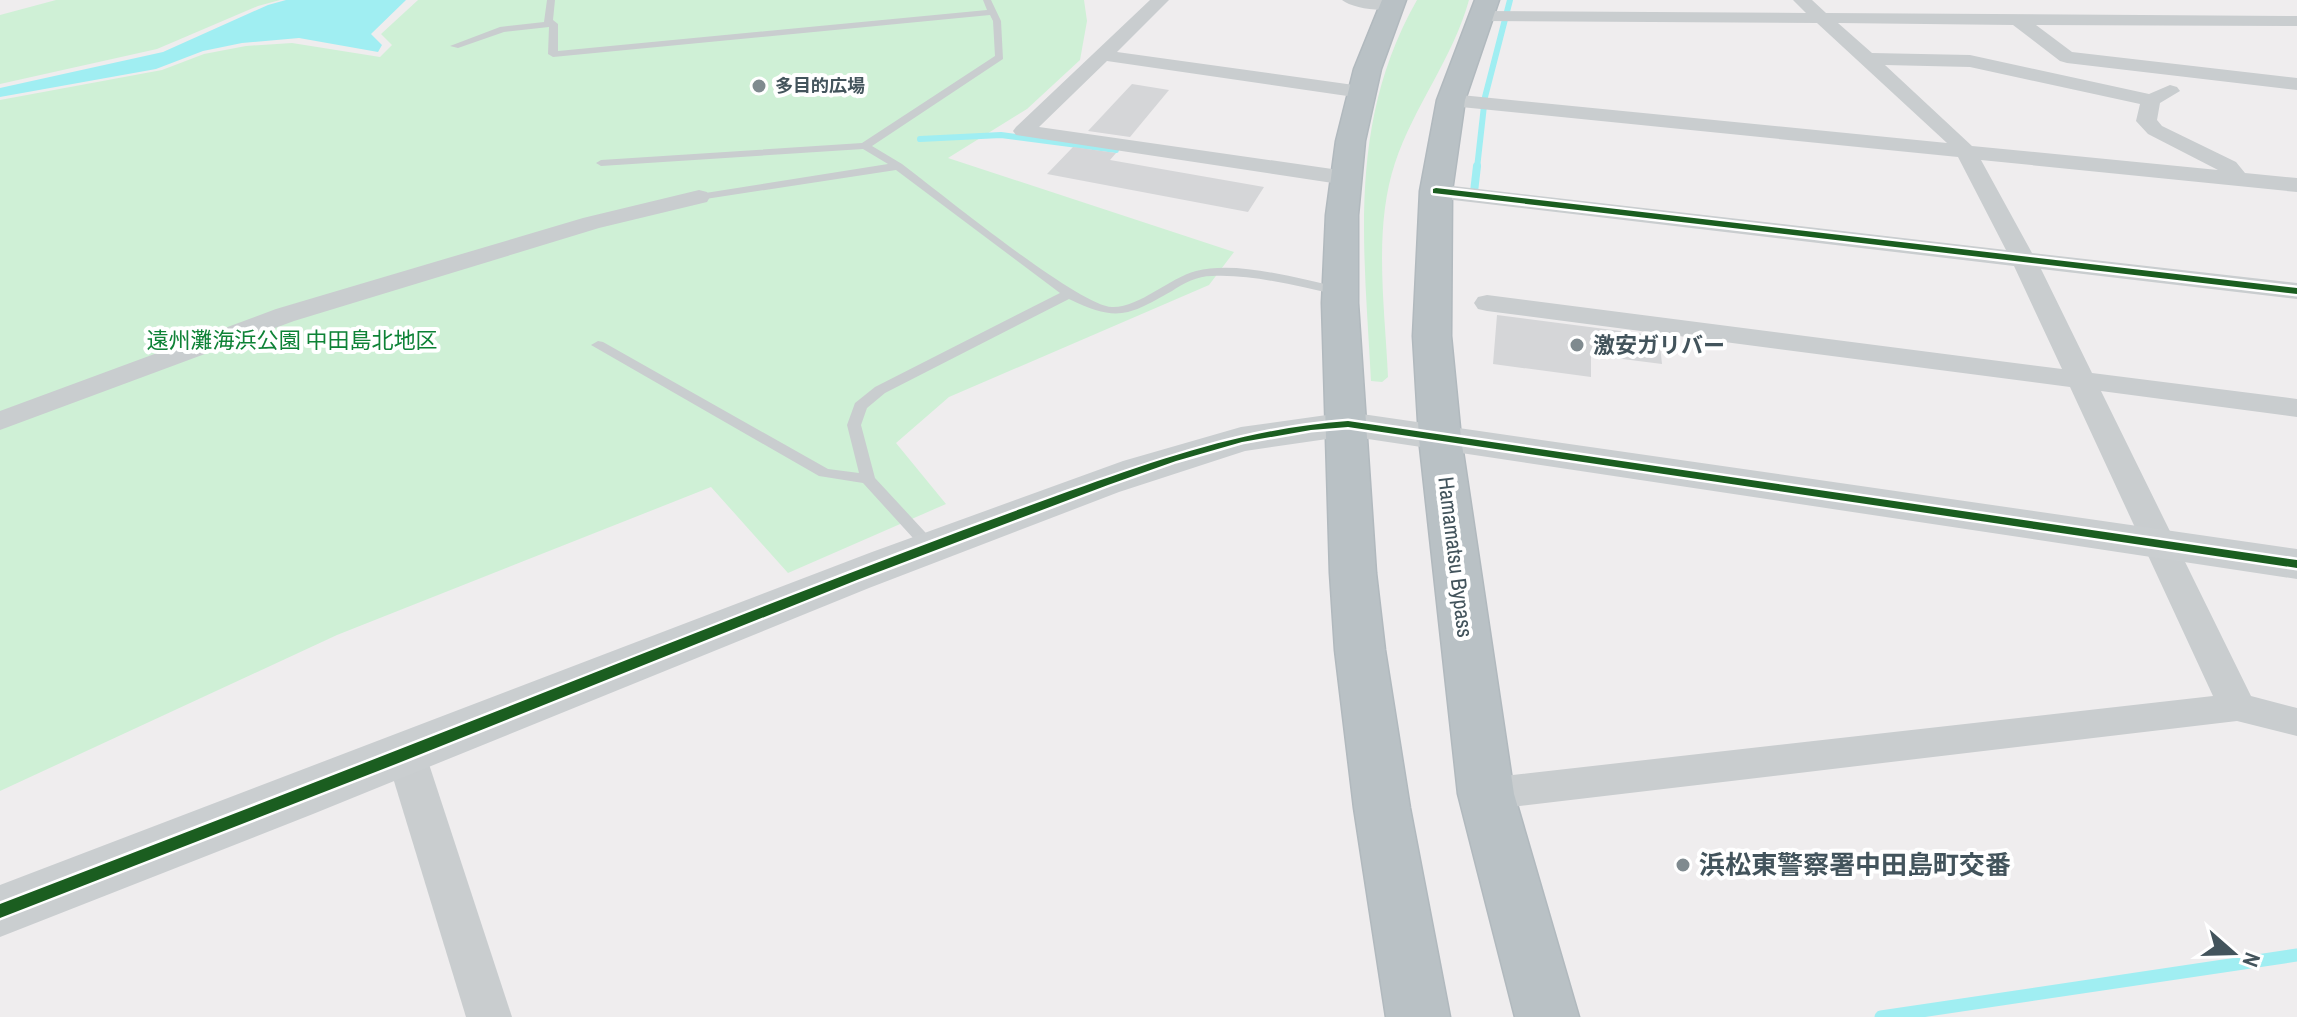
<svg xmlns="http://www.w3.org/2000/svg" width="2297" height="1017" font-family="'Archivo Narrow','Noto Sans JP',sans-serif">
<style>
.green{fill:#cff0d6}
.water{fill:#a0eef2}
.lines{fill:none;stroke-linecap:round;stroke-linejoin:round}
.stream-far2{stroke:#a0eef2;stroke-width:6}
.stream-far1{stroke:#a0eef2;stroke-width:8}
.stream{stroke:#a0eef2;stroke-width:13}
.building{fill:#d5d6d8}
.highway-casing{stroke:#b1b9be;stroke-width:3}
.lane{fill:#c9cdcf;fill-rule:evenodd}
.street{fill:#c9cdcf;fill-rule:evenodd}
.secondary{fill:#caced0;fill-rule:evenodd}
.highway{fill:#b9c1c5;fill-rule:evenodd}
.cycleway-casing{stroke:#fff;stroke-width:5}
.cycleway{fill:#1b5e20;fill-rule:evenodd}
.poi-dot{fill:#7f8a8f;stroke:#fff;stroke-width:3}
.labels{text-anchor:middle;stroke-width:8;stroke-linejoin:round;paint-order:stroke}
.far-poi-label{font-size:18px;font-weight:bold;fill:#43545c;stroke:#fff;text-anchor:start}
.park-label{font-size:22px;fill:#0e8236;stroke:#fff}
.poi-label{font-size:22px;font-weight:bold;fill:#43545c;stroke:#fff;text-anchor:start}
.street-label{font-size:22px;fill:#43545c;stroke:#fff}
.near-poi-label{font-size:26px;font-weight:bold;fill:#43545c;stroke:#fff;text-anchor:start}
</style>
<rect width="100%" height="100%" fill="#efedee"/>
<g class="green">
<polygon points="56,0 280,0 258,6 157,49 0,84 0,15"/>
<polygon points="418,0 1084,0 1087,21 1080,60 1027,109 948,158 1234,252 1209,285 949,397 896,443 946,504 788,573 711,487 337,635 0,791 0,100 162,70 204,54 246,46 292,43 380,57 392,45 381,34"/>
<path d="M1417,0H1469C1453,58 1414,106 1395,163C1373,229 1385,308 1388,377L1382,382L1371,381C1364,247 1347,123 1417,0Z"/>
</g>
<polygon class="water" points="286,0 406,0 371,34 382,45 378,52 299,38 242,43 203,51 156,69 0,97 0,88 163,52 268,5"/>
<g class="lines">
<g class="stream-far2">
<polyline points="920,139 1001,135 1116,150"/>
<polyline points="1477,168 1485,97 1510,0"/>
</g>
<polyline class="stream-far1" points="1474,192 1477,166"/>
<polyline class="stream" points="1881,1017 2297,955"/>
</g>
<g class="building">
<polygon points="1132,84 1169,90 1130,137 1088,131"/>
<polygon points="1073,147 1116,153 1110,160 1264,187 1248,212 1047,174"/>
<polygon points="1497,315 1659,336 1662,364 1591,355 1591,377 1493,364"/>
</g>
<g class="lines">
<defs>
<g id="highway">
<polygon points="1382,0 1406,0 1381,69 1365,141 1358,215 1358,303 1376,573 1385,650 1410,808 1450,1017 1386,1017 1354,808 1335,650 1330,573 1322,303 1326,215 1336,141 1354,69"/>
<polygon points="1475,0 1499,0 1465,100 1452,191 1451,336 1461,438 1514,794 1579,1017 1515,1017 1458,794 1419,438 1413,336 1420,191 1437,100"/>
</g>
</defs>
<use href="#highway" class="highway-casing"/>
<path class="lane" d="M547,0H555L553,20L558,24V51L987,10L983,0H991L1001,21L1003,59L872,146L902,164C937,190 1078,306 1112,307C1139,308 1169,278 1196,271C1238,260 1297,279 1340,287L1346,291L1340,295C1298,287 1255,274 1212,276C1197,276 1184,283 1172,291C1128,316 1117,322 1069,299L885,393L867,408L861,425L875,478L937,545L929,550L923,549L863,483L819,476L591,345L598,341L603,342L828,469L859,473L847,425L855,403L875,387L1060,293L896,170L699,200L693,197L699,194L888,164L863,149L601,166L596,163L601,160L862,143L995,56L993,21L990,15L553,57L548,54L549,27L504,32L458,48L450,46L500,27L544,22Z"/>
<g class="street">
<polygon points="1150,0 1169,0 1117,52 1361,86 1371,92 1361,98 1107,61 1039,127 1346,171 1354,173 1357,178 1354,183 1346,185 1016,135 1013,131 1016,127"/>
<path d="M1342,0H1393L1401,5C1390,14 1353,9 1342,0Z"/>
<path d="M1793,0H1812L1826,13L2297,16V26L2036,25L2072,52L2297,78V90L2067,63L2060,61L2013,25L1838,23L1872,53L1970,55L2149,94L2170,85L2177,87L2180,91L2160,103L2157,120L2162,126L2236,162L2245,173L2297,178V192L1981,160L2032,253L2297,283V299L2041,269L2092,373L2297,399V417L2101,391L2251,696L2297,708V736L2237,721L1486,810L1472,805L1466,794L1472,783L1486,778L2213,696L2070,387L1487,311L1478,309L1474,303L1478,297L1487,295L2062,369L2014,266L1436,198L1428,196L1425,191L1428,186L1436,184L2006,250L1958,157L1451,106L1441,100L1451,94L1947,143L1817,23L1483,21L1474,16L1483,11L1806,13ZM1885,65L1970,67L2140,104L2136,121L2148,134L2218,170L1972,146Z"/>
<polygon points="699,190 707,192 710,197 707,202 599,228 294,321 0,430 0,411 276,309 583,218"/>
<polygon points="406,740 420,744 426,755 512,1017 466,1017 386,755 392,744"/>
</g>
<polygon class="secondary" points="1348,412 2297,549 2297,579 1348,436 1245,451 1119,492 869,588 313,814 0,937 0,885 872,552 1123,461 1241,427"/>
<use href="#highway" class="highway"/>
<defs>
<g id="cycleway">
<polygon points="1436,188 2297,288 2297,294 1433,193 1433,189"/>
<path d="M1348,421L2297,560V568L1348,427L1311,430L1242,442L1176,461L1108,485L857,580L396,764L0,918V904C265,803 529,698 793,595C880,561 968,528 1056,496C1155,461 1242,429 1348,421Z"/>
</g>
</defs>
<use href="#cycleway" class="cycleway-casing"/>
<use href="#cycleway" class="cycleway"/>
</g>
<g class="poi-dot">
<circle cx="759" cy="86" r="8"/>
<circle cx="1577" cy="345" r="8"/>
<circle cx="1683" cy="865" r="8"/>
</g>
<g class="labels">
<g class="far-poi-label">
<text x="775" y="92">多目的広場</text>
</g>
<g class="park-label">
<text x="292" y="348">遠州灘海浜公園 中田島北地区</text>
</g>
<g class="poi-label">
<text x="1593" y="353">激安ガリバー</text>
</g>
<g class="street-label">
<text transform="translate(1456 557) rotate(83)" y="8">Hamamatsu Bypass</text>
</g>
<g class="near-poi-label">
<text x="1699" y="874">浜松東警察署中田島町交番</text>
</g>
</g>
<g transform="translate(2233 953) rotate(110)" stroke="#ffffff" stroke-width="6" paint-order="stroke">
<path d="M0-6L14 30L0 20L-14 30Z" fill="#43545c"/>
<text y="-12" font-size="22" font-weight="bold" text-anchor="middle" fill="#43545c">N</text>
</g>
</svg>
